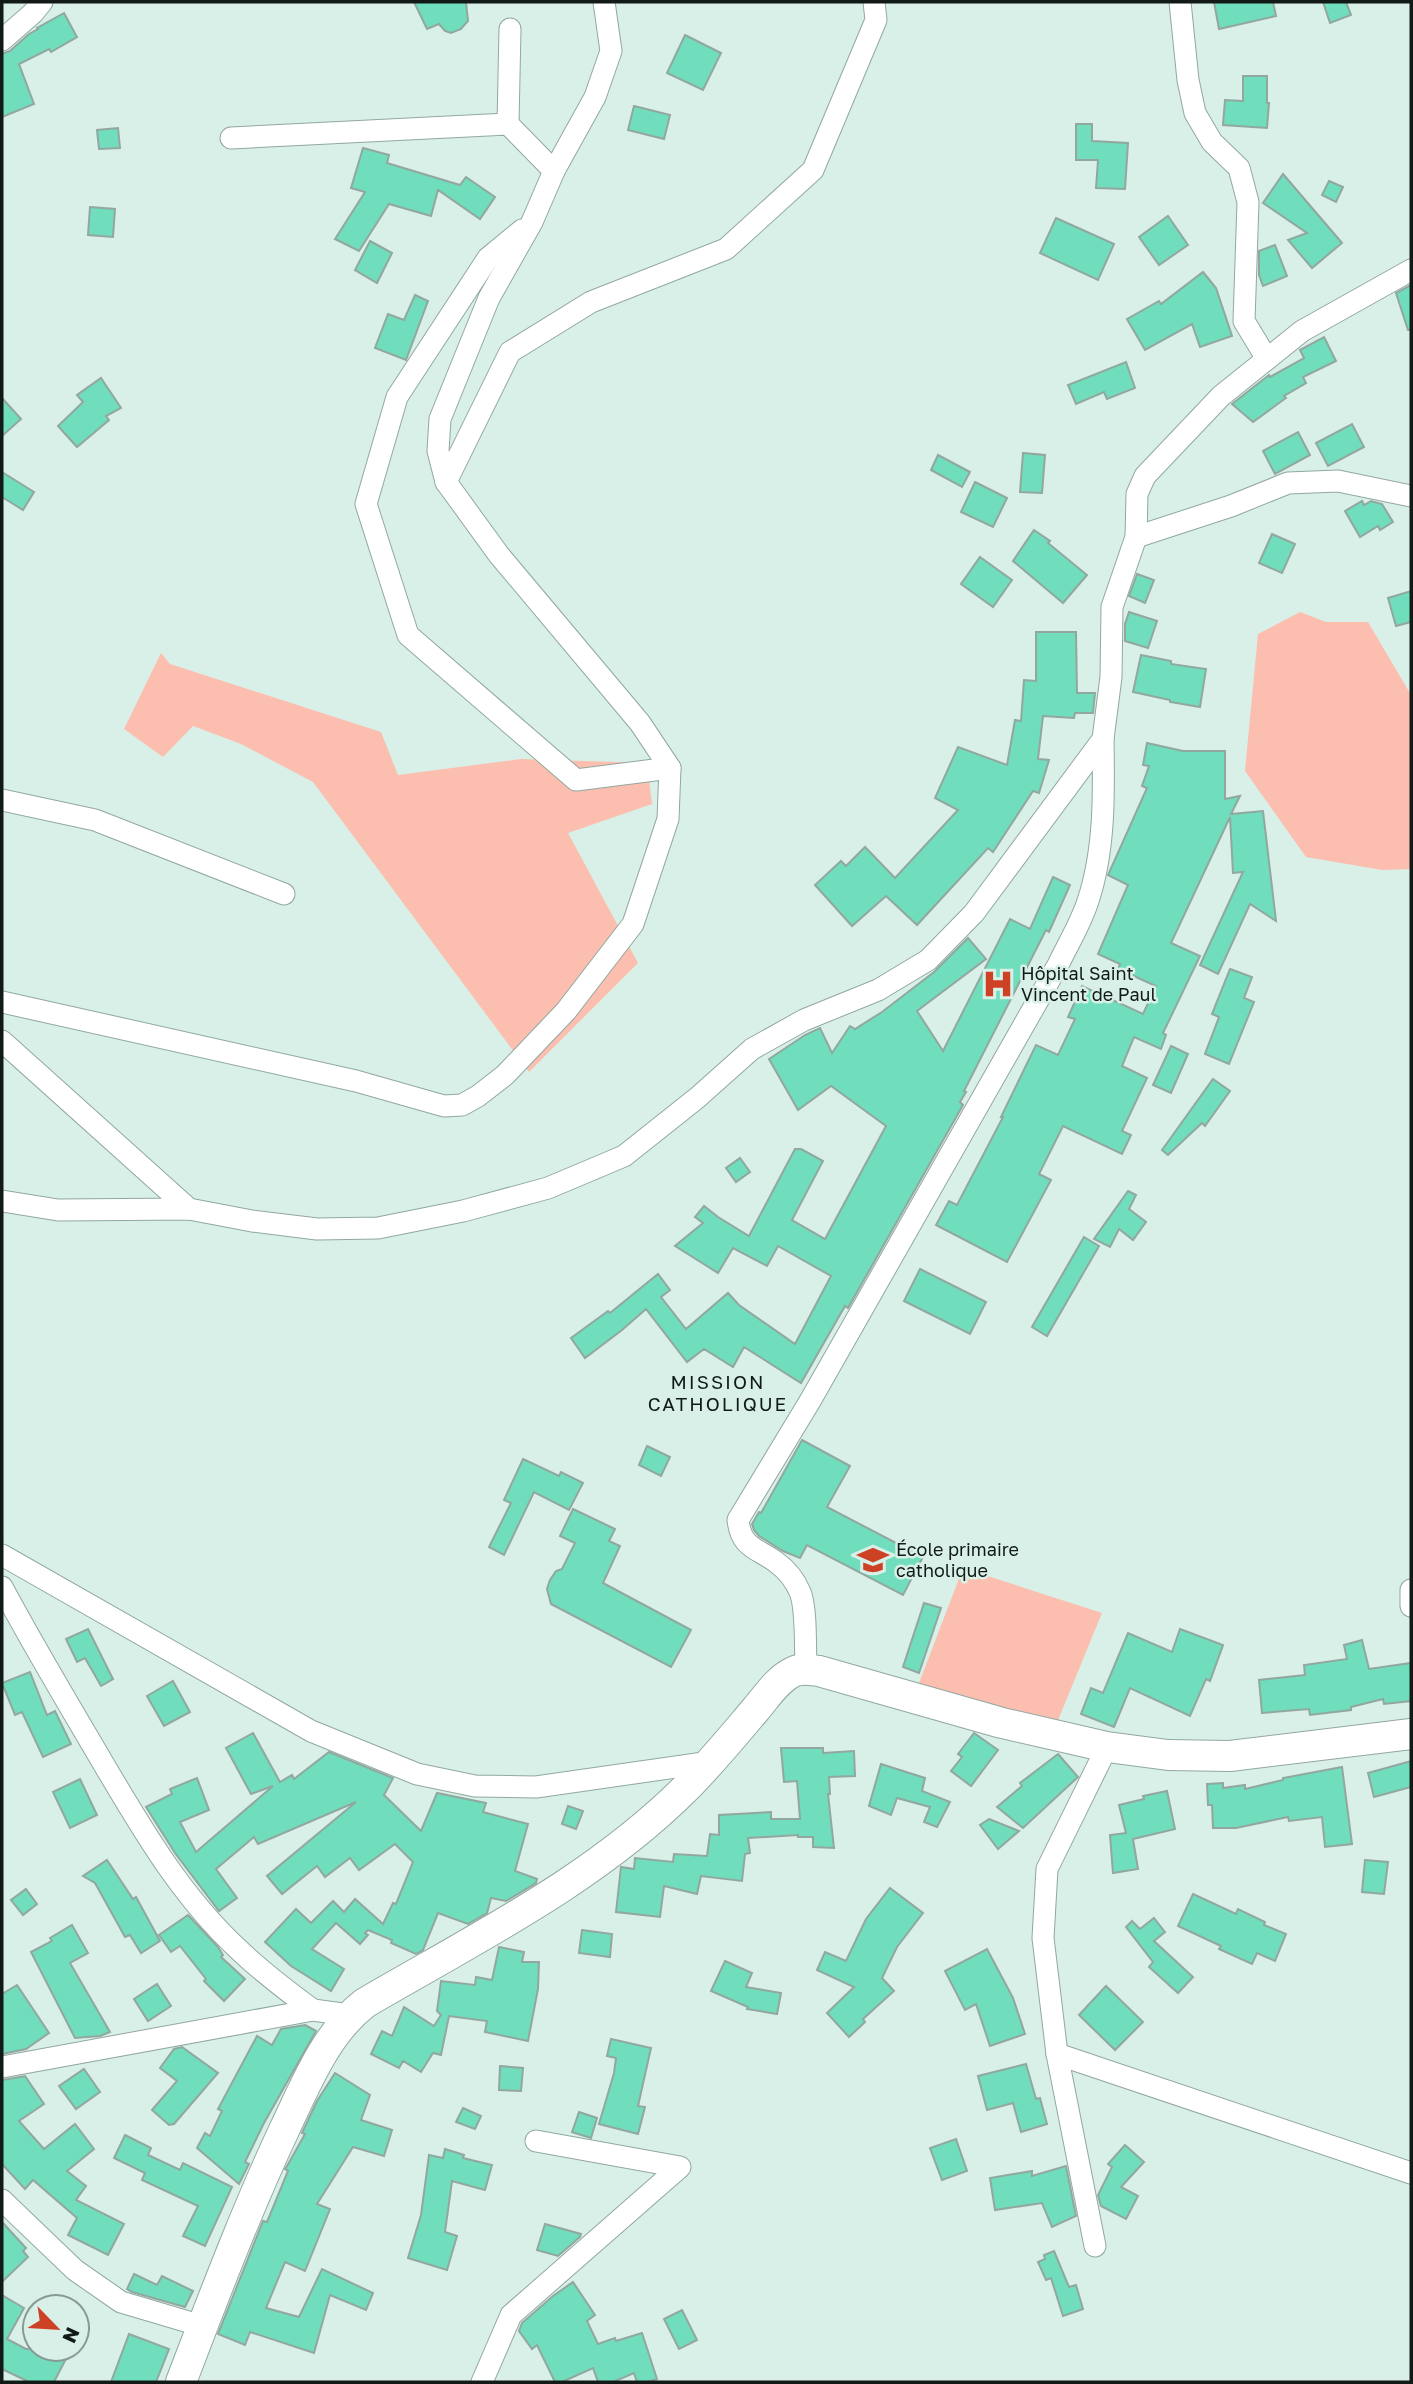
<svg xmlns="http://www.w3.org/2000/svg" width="1413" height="2384" font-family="'Golos Text',sans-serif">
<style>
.green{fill:#fcbeaf}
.building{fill:#70ddbd;stroke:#91a79f;stroke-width:2}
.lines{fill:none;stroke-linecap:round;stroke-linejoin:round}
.street-casing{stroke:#91a8a0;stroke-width:23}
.secondary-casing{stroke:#91a8a0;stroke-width:32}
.street{stroke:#fff;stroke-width:21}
.secondary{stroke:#fff;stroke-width:30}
.labels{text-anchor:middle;stroke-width:5;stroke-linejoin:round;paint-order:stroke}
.poi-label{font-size:18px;fill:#111a17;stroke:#d8f0e7;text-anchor:start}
.neighbourhood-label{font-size:19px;letter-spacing:2px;fill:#111a17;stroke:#d8f0e7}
</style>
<rect width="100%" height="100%" fill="#d8f0e7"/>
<g class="green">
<polygon points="1300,612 1326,622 1368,622 1411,695 1411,869 1382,870 1306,857 1245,771 1258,634"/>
<polygon points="161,653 170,664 381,732 398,775 521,759 647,763 652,804 568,833 638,963 529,1072 313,782 241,744 193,726 163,757 124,729"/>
<polygon points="963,1568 1102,1613 1054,1730 916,1691"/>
</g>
<g class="building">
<polygon points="414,2 466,2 468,21 461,29 451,33 445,31 439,24 427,29"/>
<polygon points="1214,2 1273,2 1276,16 1219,29"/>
<polygon points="1323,2 1346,2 1351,15 1330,23"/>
<polygon points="64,13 77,37 51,52 49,49 19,64 34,104 2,117 2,54 10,51 29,34 38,29 37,28"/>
<polygon points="685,35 721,53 703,90 667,73"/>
<polygon points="1243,76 1267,76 1267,103 1269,103 1267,128 1223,125 1225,100 1243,101"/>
<polygon points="634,106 670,115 664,139 628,130"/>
<polygon points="1076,124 1092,124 1092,141 1128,143 1125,189 1096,188 1098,160 1076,160"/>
<polygon points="118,128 120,148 99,149 97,130"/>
<polygon points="363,148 389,155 387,163 460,185 466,177 495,197 480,219 438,190 431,216 389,204 359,251 335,239 365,192 351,188"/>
<polygon points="1283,174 1342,243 1312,268 1288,240 1307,233 1263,203"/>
<polygon points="1329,181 1343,187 1336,202 1322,195"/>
<polygon points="90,207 115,209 113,237 88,235"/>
<polygon points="1168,216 1188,245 1159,265 1139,237"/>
<polygon points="1056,218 1114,244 1098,280 1040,253"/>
<polygon points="370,241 392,253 377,283 355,270"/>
<polygon points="1275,245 1287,276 1263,286 1259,275 1259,251"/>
<polygon points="1203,272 1216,288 1232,336 1200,347 1192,324 1145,350 1127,319 1159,301 1161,304"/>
<polygon points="1411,285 1411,330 1408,330 1396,293"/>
<polygon points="415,295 428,301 406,360 375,348 388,314 404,320"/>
<polygon points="1324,337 1336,361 1303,377 1306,383 1284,396 1286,398 1253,422 1232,404 1269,375 1270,377 1304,358 1300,350"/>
<polygon points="1126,362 1135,388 1107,399 1104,392 1076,404 1068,385"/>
<polygon points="101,378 121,408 106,416 109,420 77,447 58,426 83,402 77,395"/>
<polygon points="2,398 21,419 2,436"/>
<polygon points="1352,424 1364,447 1328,466 1316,443"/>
<polygon points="1298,432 1310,455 1275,474 1263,451"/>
<polygon points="1023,453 1045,455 1042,493 1020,492"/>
<polygon points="938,455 970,472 962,487 931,470"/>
<polygon points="2,472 34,492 23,510 2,497"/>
<polygon points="975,482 1007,498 993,527 961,512"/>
<polygon points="1362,501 1364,505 1371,501 1382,504 1393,522 1380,530 1378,526 1360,537 1345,511"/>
<polygon points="1034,530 1050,541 1048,543 1087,575 1063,603 1013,561"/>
<polygon points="1272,534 1295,544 1282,573 1259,563"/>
<polygon points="980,557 1012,580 993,607 961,584"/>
<polygon points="1137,574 1154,580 1145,603 1129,596"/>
<polygon points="1411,591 1411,622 1396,626 1388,598"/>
<polygon points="1129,612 1157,621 1148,648 1125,641 1125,624"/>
<polygon points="1036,632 1076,632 1077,693 1095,693 1093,713 1075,713 1074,718 1043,716 1038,759 1049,760 1039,793 1033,791 993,852 988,848 917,925 886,896 852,926 815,885 841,861 846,866 865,847 895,878 958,810 935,798 958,747 1007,765 1015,720 1021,721 1024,680 1036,681"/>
<polygon points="1141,655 1171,661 1171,664 1206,669 1200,707 1170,702 1170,700 1133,692"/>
<polygon points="1147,743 1183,751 1225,751 1225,799 1240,796 1231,814 1263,811 1276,921 1250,904 1218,974 1200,965 1243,872 1233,873 1230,817 1171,943 1200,956 1163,1033 1166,1035 1161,1049 1134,1037 1122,1066 1147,1078 1122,1131 1131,1135 1122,1154 1063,1126 1039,1174 1051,1180 1007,1262 936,1225 949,1201 957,1205 1003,1117 1001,1117 1036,1045 1058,1055 1075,1019 1068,1017 1082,986 1143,1014 1156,986 1118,969 1120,964 1098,954 1128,885 1108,875 1147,788 1142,786 1149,766 1143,765"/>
<polygon points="1053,877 1070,885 1049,932 1046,930 964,1091 966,1092 960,1102 963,1105 848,1308 845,1306 801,1383 744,1347 733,1367 704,1349 687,1362 646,1309 622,1330 585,1358 571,1338 608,1311 610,1313 658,1274 670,1290 661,1297 686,1329 728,1293 739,1305 795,1344 831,1276 778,1246 767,1266 733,1248 718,1273 675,1246 703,1223 695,1217 704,1206 718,1217 749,1236 795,1149 801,1149 823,1161 792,1220 825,1239 886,1126 831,1086 798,1110 769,1059 805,1035 820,1028 832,1053 850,1026 855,1029 882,1012 934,972 968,938 986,959 917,1011 943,1051 1010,919 1030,929"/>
<polygon points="1230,969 1252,977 1244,998 1254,1002 1229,1064 1205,1054 1219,1017 1212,1014"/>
<polygon points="1171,1046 1188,1054 1171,1093 1153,1085"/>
<polygon points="1213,1079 1230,1091 1205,1126 1202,1123 1168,1155 1162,1150"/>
<polygon points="740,1158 750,1172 736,1182 726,1168"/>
<polygon points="1128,1191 1136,1195 1129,1209 1146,1222 1133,1240 1119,1229 1110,1247 1094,1239"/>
<polygon points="1084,1237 1099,1246 1047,1336 1032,1327"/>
<polygon points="920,1269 986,1302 970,1334 904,1301"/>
<polygon points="802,1440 850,1466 827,1507 923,1557 903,1595 807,1545 800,1558 783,1551 759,1536 754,1530 752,1524 759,1512 761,1513"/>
<polygon points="647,1446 670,1457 661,1476 639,1465"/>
<polygon points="523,1459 559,1476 561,1472 583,1483 569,1510 534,1492 504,1555 489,1547 511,1503 504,1500"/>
<polygon points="573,1509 615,1529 609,1541 620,1546 603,1583 691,1630 671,1667 551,1604 547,1589 550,1580 556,1571 562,1569 575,1543 560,1536"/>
<polygon points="924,1603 941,1608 919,1673 903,1667"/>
<polygon points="88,1629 113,1679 101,1686 85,1658 77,1662 66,1639"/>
<polygon points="1180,1629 1223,1645 1210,1681 1206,1679 1190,1716 1130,1688 1114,1727 1081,1714 1091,1688 1103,1693 1128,1633 1172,1652"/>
<polygon points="1362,1640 1369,1669 1411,1663 1411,1701 1384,1704 1383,1699 1351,1707 1351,1710 1310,1715 1309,1709 1262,1713 1259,1680 1305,1675 1304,1665 1347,1659 1344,1645"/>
<polygon points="30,1672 47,1715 55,1711 71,1744 43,1757 22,1712 15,1715 2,1683"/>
<polygon points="173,1681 190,1712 164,1726 147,1696"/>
<polygon points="253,1733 280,1782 292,1775 294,1779 329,1752 393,1778 384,1795 421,1831 437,1793 486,1803 483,1812 528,1824 515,1871 537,1879 536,1883 506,1901 491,1898 487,1913 468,1924 438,1913 423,1950 416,1954 391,1943 392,1940 368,1930 365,1933 368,1935 360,1944 336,1923 312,1949 344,1969 331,1991 291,1966 265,1942 296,1909 311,1923 333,1901 344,1912 355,1899 383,1924 393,1903 396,1904 413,1862 395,1844 359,1870 350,1858 325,1877 317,1866 282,1894 267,1876 356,1802 258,1844 254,1837 216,1869 237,1898 219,1911 175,1853 146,1807 172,1794 170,1789 197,1778 209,1810 180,1822 196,1852 273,1786 251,1794 226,1748"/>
<polygon points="974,1733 998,1750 971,1786 951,1771 962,1757 958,1754"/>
<polygon points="781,1748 823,1748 823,1753 854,1751 855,1776 829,1777 830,1794 828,1794 834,1848 813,1847 813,1837 798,1837 798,1835 748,1838 750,1853 745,1854 742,1881 701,1876 697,1894 664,1886 660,1917 616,1912 621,1867 634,1869 635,1858 673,1862 674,1854 707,1856 710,1834 719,1835 719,1815 771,1812 771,1819 800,1819 797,1781 784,1782"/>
<polygon points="1058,1754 1078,1777 1023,1828 997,1807 1022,1786 1020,1783"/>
<polygon points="1411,1761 1411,1787 1374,1797 1368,1773"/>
<polygon points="881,1764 925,1778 922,1791 950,1802 937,1827 924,1822 930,1807 897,1798 891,1815 869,1806"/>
<polygon points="1342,1767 1352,1844 1325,1847 1322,1817 1289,1821 1288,1817 1236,1828 1213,1828 1212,1805 1208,1805 1207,1784 1223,1783 1223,1788 1245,1785 1245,1789 1283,1780 1283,1778"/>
<polygon points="80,1779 97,1815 70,1828 53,1792"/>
<polygon points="1167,1791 1175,1829 1133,1839 1138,1869 1113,1873 1110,1835 1126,1833 1119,1805 1144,1799 1143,1796"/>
<polygon points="568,1806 583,1811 576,1829 562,1824"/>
<polygon points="989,1819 1019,1831 998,1849 980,1825"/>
<polygon points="107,1860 133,1899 136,1897 160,1941 141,1953 130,1935 125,1937 95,1883 83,1876"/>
<polygon points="1365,1860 1388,1862 1384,1894 1362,1892"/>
<polygon points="890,1888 923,1913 897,1947 882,1978 894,1991 863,2019 865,2022 849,2037 827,2013 854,1987 817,1970 825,1952 846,1961 866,1919"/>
<polygon points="26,1889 37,1904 23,1915 11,1900"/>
<polygon points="1193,1894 1236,1914 1238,1909 1265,1922 1264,1925 1286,1934 1275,1961 1257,1953 1252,1964 1219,1949 1221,1946 1178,1926"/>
<polygon points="188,1915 218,1947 223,1955 221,1957 245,1979 224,2001 204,1981 206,1979 180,1946 171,1952 159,1935"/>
<polygon points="1154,1918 1165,1932 1154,1941 1193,1977 1178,1993 1149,1967 1153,1962 1126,1927 1132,1921 1140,1929"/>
<polygon points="72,1925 88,1953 70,1963 110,2032 100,2036 75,2038 31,1952 52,1941 50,1938"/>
<polygon points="582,1930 612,1934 610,1957 579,1953"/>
<polygon points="499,1947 524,1952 522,1962 539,1962 538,1989 528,2041 485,2032 487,2021 449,2016 441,2055 433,2053 421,2072 403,2061 399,2068 371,2054 382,2031 392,2036 404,2007 434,2026 441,2015 437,2011 441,1981 475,1985 476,1977 492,1980"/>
<polygon points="987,1949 1013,1998 1025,2034 990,2046 976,2004 965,2010 945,1971"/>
<polygon points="725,1961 752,1973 746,1987 781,1993 777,2014 747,2009 748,2007 711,1991"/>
<polygon points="157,1984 171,2006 148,2021 134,1999"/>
<polygon points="17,1985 49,2033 26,2049 2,2054 2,1994"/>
<polygon points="1106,1986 1143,2022 1115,2050 1079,2015"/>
<polygon points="305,2025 316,2031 264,2123 245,2162 249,2164 239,2184 197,2148 205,2133 210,2136 222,2111 218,2109 257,2036 272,2045 281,2029"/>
<polygon points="611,2039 651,2048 638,2106 645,2107 638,2134 599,2124 614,2073 616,2058 607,2056"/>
<polygon points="182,2047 218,2073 174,2124 169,2125 152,2110 177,2081 160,2068 174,2049"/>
<polygon points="1026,2064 1036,2099 1040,2098 1047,2124 1021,2132 1013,2103 987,2110 978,2076"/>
<polygon points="500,2066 523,2068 521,2091 499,2090"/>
<polygon points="84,2069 100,2092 76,2109 59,2086"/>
<polygon points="335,2073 370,2095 361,2120 392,2130 384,2156 353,2147 317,2204 330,2209 305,2271 285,2262 266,2308 299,2317 322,2269 373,2293 366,2310 330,2295 314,2353 250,2332 245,2345 218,2334 263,2221 267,2222 288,2171 285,2169 287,2166 305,2134 302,2133 317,2101"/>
<polygon points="25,2076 44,2104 19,2121 44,2149 75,2124 94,2149 67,2171 86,2186 76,2200 124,2224 108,2255 68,2235 77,2218 33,2180 25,2189 2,2164 2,2080"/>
<polygon points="463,2108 481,2116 475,2129 456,2122"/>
<polygon points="579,2112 597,2118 591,2138 572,2132"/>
<polygon points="125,2135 151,2148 148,2155 180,2170 183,2163 232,2187 205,2246 183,2236 198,2206 142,2180 145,2173 114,2158"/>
<polygon points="956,2139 967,2171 942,2180 930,2148"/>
<polygon points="1125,2145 1144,2162 1121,2187 1138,2196 1126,2219 1101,2206 1098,2195 1112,2167 1108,2164"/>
<polygon points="445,2149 464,2155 463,2158 492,2165 485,2190 452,2181 445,2232 457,2236 447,2270 408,2258 421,2215 429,2155 443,2158"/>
<polygon points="1066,2166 1076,2216 1052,2227 1042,2203 995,2210 990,2178 1032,2171 1032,2176"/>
<polygon points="2,2222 26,2248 23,2251 28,2257 2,2282"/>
<polygon points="545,2224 581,2234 580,2237 558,2256 537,2250"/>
<polygon points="1054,2251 1069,2287 1076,2285 1083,2309 1063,2316 1051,2278 1046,2280 1038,2262 1045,2259 1044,2255"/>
<polygon points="134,2274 157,2285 162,2276 193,2291 185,2307 132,2292 127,2289"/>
<polygon points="573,2282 595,2315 587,2321 598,2344 615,2338 616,2341 642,2333 657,2379 648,2382 637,2382 634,2373 613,2382 598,2382 593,2368 562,2382 555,2382 537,2345 532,2349 519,2331 522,2323 553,2296"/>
<polygon points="2,2295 24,2308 7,2339 26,2349 71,2349 54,2382 29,2382 2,2369"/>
<polygon points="682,2310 697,2340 679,2349 664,2319"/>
<polygon points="129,2334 169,2349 156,2382 111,2382"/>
</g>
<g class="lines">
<defs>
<g id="street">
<polyline points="1180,2 1188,80 1195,113 1212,142 1239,168 1248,202 1244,321 1267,359"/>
<polyline points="2,40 33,13 42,2"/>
<polyline points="508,124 510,29"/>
<polyline points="231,138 508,124 554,171"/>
<polyline points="522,230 488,258 397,397 366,504 408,635 576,780 670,768"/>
<polyline points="446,482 510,352 591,302 726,249 813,170 876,20 874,2"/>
<polyline points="1136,537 1231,506 1288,483 1338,481 1411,496"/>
<polyline points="2,800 95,820 284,894"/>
<polyline points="2,1002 356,1081 444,1106 462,1105 478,1096 505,1075 566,1011 633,924 668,819 670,768 640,723 499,555 446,482 438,451 440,419 489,298 532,222 554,171 595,97 611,51 604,2"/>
<polyline points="2,1041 189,1209"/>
<polyline points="2,1201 58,1210 189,1209 252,1221 317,1229 378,1228 463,1211 548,1188 624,1156 697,1098 752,1049 804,1020 878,990 928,960 974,913 1103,739 1111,677 1112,607 1136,537 1137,494 1145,476 1221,396 1302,331 1411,270"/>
<polyline points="2,1555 311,1731 417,1774 475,1786 536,1787 711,1762"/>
<path d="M2,1587C34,1647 69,1705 103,1763C142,1829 181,1896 238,1949C261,1971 287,1991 313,2010"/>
<polyline points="1411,1590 1411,1606"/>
<path d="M806,1670C805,1651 807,1608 800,1592C795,1580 787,1570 776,1562C757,1548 741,1548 738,1520L810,1401L1058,965C1068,944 1081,923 1088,901C1105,850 1104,793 1103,739"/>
<polyline points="1057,2054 1411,2173"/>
<polyline points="2,2067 313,2010 350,2015"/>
<polyline points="2,2200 75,2270 121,2302 202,2326"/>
<polyline points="1095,2246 1057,2054 1043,1938 1047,1869 1107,1747"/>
<polyline points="482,2382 511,2315 680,2167 536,2141"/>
</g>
<path id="secondary" d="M181,2382C214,2296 246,2211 285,2128C306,2084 326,2033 365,2003C476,1938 594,1880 686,1788C711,1763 733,1736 756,1709C767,1696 778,1679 793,1672C801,1668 811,1670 819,1671L1002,1723L1107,1747L1168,1755L1230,1756L1411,1734"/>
</defs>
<use href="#street" class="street-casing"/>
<use href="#secondary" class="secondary-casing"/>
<use href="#street" class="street"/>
<use href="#secondary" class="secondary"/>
</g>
<defs>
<symbol id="hospital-bare" viewBox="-9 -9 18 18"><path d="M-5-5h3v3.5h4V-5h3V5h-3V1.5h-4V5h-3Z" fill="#cd4225" stroke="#d8f0e7" stroke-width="2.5" paint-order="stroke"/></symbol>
<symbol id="school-bare" viewBox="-9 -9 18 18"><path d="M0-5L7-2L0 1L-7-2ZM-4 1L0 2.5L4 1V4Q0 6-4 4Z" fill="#cd4225" stroke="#d8f0e7" stroke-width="2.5" paint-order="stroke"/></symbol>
</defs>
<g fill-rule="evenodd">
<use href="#hospital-bare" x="976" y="962" width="44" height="44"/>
<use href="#school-bare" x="851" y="1538" width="44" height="44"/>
</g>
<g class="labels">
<g class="poi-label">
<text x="1021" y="980">Hôpital Saint<tspan x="1021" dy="21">Vincent de Paul</tspan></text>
<text x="896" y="1556">École primaire<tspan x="896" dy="21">catholique</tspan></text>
</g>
<g class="neighbourhood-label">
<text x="718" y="1389">MISSION<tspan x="718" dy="22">CATHOLIQUE</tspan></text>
</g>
</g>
<rect width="1413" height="2384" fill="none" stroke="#111a17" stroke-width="7"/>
<g transform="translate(56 2328) rotate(115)"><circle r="33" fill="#d8f0e7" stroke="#889a94" stroke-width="2"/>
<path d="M0-5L12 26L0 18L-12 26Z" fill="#cd4225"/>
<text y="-10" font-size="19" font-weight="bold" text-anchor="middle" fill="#111a17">N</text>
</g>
</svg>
